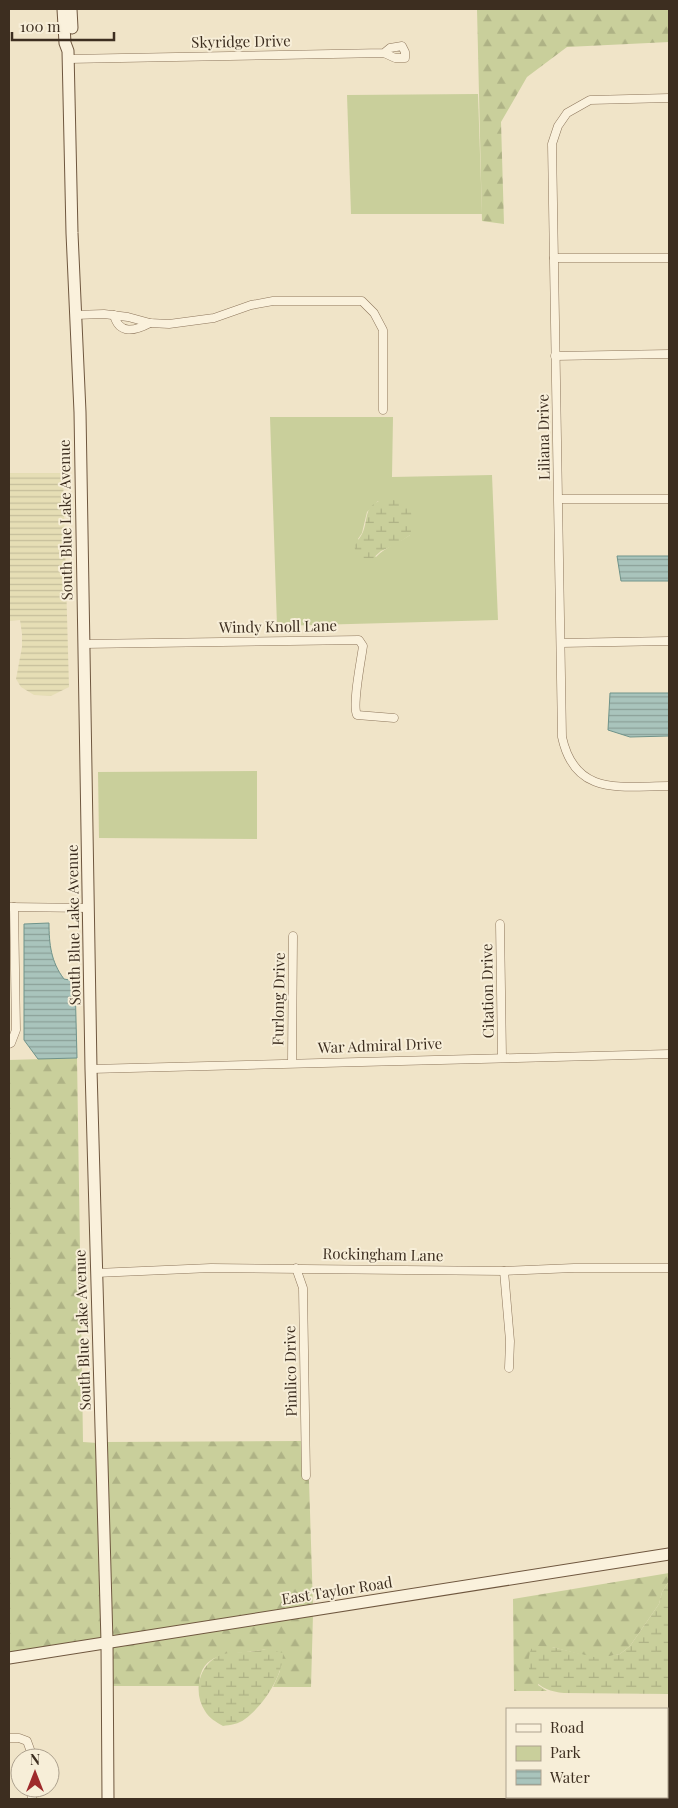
<svg xmlns="http://www.w3.org/2000/svg" width="678" height="1808" font-family="'Playfair Display',serif">
<style>
.farmland{fill:url(#farmland-rules)}
.green{fill:#c9cf9b;fill-rule:evenodd}
.forest{fill:url(#forest-firs)}
.wetland{fill:url(#wetland-marsh)}
.water{fill:url(#water-rules);stroke:#6f938a}
.lines{fill:none;stroke-linecap:round;stroke-linejoin:round}
.minor-casing{stroke:#8d765c;stroke-width:9}
.secondary-casing{stroke:#6f573f;stroke-width:13}
.minor{stroke:#faf1dc;stroke-width:8}
.secondary{stroke:#faf1dc;stroke-width:11}
.labels{text-anchor:middle;stroke-width:4;stroke-linejoin:round;paint-order:stroke}
.street-label{font-size:15px;fill:#3d2e20;stroke:#f7eed8}
</style>
<defs>
<pattern id="farmland-rules" width="6" height="5" patternUnits="userSpaceOnUse" patternTransform="scale(1.25)"><rect width="6" height="5" fill="#e6deb5"/><path d="M0 2.5h6" fill="none" stroke="#c6bf9b"/></pattern>
<pattern id="forest-firs" width="22" height="20" patternUnits="userSpaceOnUse" patternTransform="scale(1.25)"><rect width="22" height="20" fill="#c9cf9b"/><path d="M5 1l3.5 6h-7zM16 11l3.5 6h-7z" fill="#aeb285"/></pattern>
<pattern id="wetland-marsh" width="20" height="14" patternUnits="userSpaceOnUse" patternTransform="scale(1.25)"><rect width="20" height="14" fill="#c9cf9b"/><path d="M1 5h8M5 5V1M11 12h8M15 12V8" fill="none" stroke="#aeb285"/></pattern>
<pattern id="water-rules" width="6" height="5" patternUnits="userSpaceOnUse" patternTransform="scale(1.25)"><rect width="6" height="5" fill="#a9c4bc"/><path d="M0 2.5h6" fill="none" stroke="#8ba098"/></pattern>
</defs>
<rect width="100%" height="100%" fill="#f0e4c8"/>
<polygon class="farmland" points="9,473 63,473 69,687 51,696 34,695 21,687 16,679 22,647 22,634 20,620 9,621"/>
<g class="green">
<polygon points="478,94 482,214 351,214 347,95"/>
<path d="M270,417H393L392,477L492,475L498,620L277,626ZM378,501L410,535C399,543 385,547 376,557L358,539L362,533L367,512Z"/>
<polygon points="257,771 257,839 99,838 98,772"/>
</g>
<g class="forest">
<polygon points="477,9 669,9 669,42 567,47 527,77 501,122 504,224 482,221"/>
<polygon points="77,1058 83,1442 98,1443 103,1639 9,1654 9,1060"/>
<polygon points="302,1441 303,1479 309,1480 313,1606 110,1638 105,1442"/>
<polygon points="669,1573 669,1581 662,1592 659,1604 630,1646 620,1654 598,1659 552,1647 538,1685 547,1691 514,1691 513,1599"/>
<path d="M313,1614L311,1687H273L280,1671L266,1649C239,1656 200,1646 199,1686H111L110,1646Z"/>
</g>
<g class="wetland">
<path d="M384,499C409,500 417,511 410,535L397,544L381,551L371,560L363,561L358,558L354,546C357,541 361,537 363,532C369,516 363,506 384,499Z"/>
<path d="M669,1581V1694L564,1693C538,1691 522,1675 531,1649L538,1646L552,1647L598,1658L620,1654L630,1646L659,1604L662,1592Z"/>
<path d="M266,1649L283,1653C283,1676 263,1706 245,1719C239,1724 230,1725 223,1726C216,1722 209,1718 205,1711C192,1692 199,1661 224,1654C235,1651 252,1653 266,1649Z"/>
</g>
<g class="water">
<polygon points="617,556 669,556 669,581 621,581"/>
<polygon points="610,693 669,693 669,736 630,737 608,730"/>
<path d="M49,923C49,944 51,962 64,979L75,981L77,1058L38,1059L24,1040V924Z"/>
</g>
<g class="lines">
<defs>
<g id="minor">
<polyline points="68,59 384,53 395,58 405,58 405,52 402,46 390,48 384,53"/>
<path d="M669,98L590,100L567,113L558,126L552,144L562,737C575,797 621,786 669,786"/>
<polyline points="554,258 669,258"/>
<polyline points="75,315 104,314 128,317 150,323 169,324 214,318 251,305 273,301 362,301 374,313 383,330 383,410"/>
<path d="M114,315C119,335 135,331 150,323"/>
<polyline points="555,356 669,354"/>
<polyline points="559,499 669,499"/>
<polyline points="561,643 669,641"/>
<path d="M83,644L359,640L363,646C361,661 352,705 357,715L394,718"/>
<polyline points="9,907 89,908"/>
<polyline points="500,924 502,1057"/>
<polyline points="9,1044 11,1043 16,1030 14,907"/>
<polyline points="292,1063 293,936"/>
<polyline points="91,1069 669,1054"/>
<polyline points="296,1268 303,1288 306,1476"/>
<polyline points="504,1271 510,1341 509,1368"/>
<polyline points="96,1273 211,1268 504,1271 574,1268 669,1268"/>
<polyline points="9,1738 19,1738 27,1741 31,1752 31,1758"/>
<polyline points="32,1788 32,1799"/>
</g>
<g id="secondary">
<polyline points="63,9 65,43 68,51 72,233 80,412 91,1069 107,1642 108,1799"/>
<polyline points="71,9 72,28"/>
<polyline points="9,1658 669,1554"/>
</g>
</defs>
<use href="#minor" class="minor-casing"/>
<use href="#secondary" class="secondary-casing"/>
<use href="#minor" class="minor"/>
<use href="#secondary" class="secondary"/>
</g>
<g class="labels">
<g class="street-label">
<text transform="translate(241 42) rotate(-1)" y="5">Skyridge Drive</text>
<text transform="translate(544 437) rotate(-91)" y="5">Liliana Drive</text>
<text transform="translate(66 520) rotate(-91)" y="5">South Blue Lake Avenue</text>
<text transform="translate(278 627) rotate(-1)" y="5">Windy Knoll Lane</text>
<text transform="translate(74 925) rotate(-91)" y="5">South Blue Lake Avenue</text>
<text transform="translate(488 991) rotate(-91)" y="5">Citation Drive</text>
<text transform="translate(279 999) rotate(-89)" y="5">Furlong Drive</text>
<text transform="translate(380 1046) rotate(-2)" y="5">War Admiral Drive</text>
<text transform="translate(383 1255) rotate(1)" y="5">Rockingham Lane</text>
<text transform="translate(83 1330) rotate(-92)" y="5">South Blue Lake Avenue</text>
<text transform="translate(291 1371) rotate(-91)" y="5">Pimlico Drive</text>
<text transform="translate(337 1591) rotate(-9)" y="5">East Taylor Road</text>
</g>
</g>
<rect width="678" height="1808" fill="none" stroke="#3d2e20" stroke-width="20"/>
<rect x="506" y="1708" width="162" height="90" fill="#f7eed8" stroke="#ada18e"/>
<rect x="516" y="1724" width="25" height="8" fill="#faf1dc" stroke="#ada18e"/>
<text x="550" y="1733" font-size="15" fill="#3d2e20">Road</text>
<rect x="516" y="1746" width="25" height="15" fill="#c9cf9b" stroke="#ada18e"/>
<text x="550" y="1758" font-size="15" fill="#3d2e20">Park</text>
<rect x="516" y="1770" width="25" height="15" fill="url(#water-rules)" stroke="#ada18e"/>
<text x="550" y="1783" font-size="15" fill="#3d2e20">Water</text>
<g transform="translate(35 1773)"><circle r="24" fill="#f7eed8" stroke="#ada18e"/>
<path d="M0-4L9 19L0 12L-9 19Z" fill="#9e2a2b"/>
<text y="-8" font-size="14" font-weight="bold" text-anchor="middle" fill="#3d2e20">N</text>
</g>
<path d="M12 32v8h102v-8" fill="none" stroke="#3d2e20" stroke-width="2.5"/>
<text x="20" y="32" font-size="15" fill="#3d2e20" stroke="#f7eed8" stroke-width="4" paint-order="stroke">100 m</text>
</svg>
